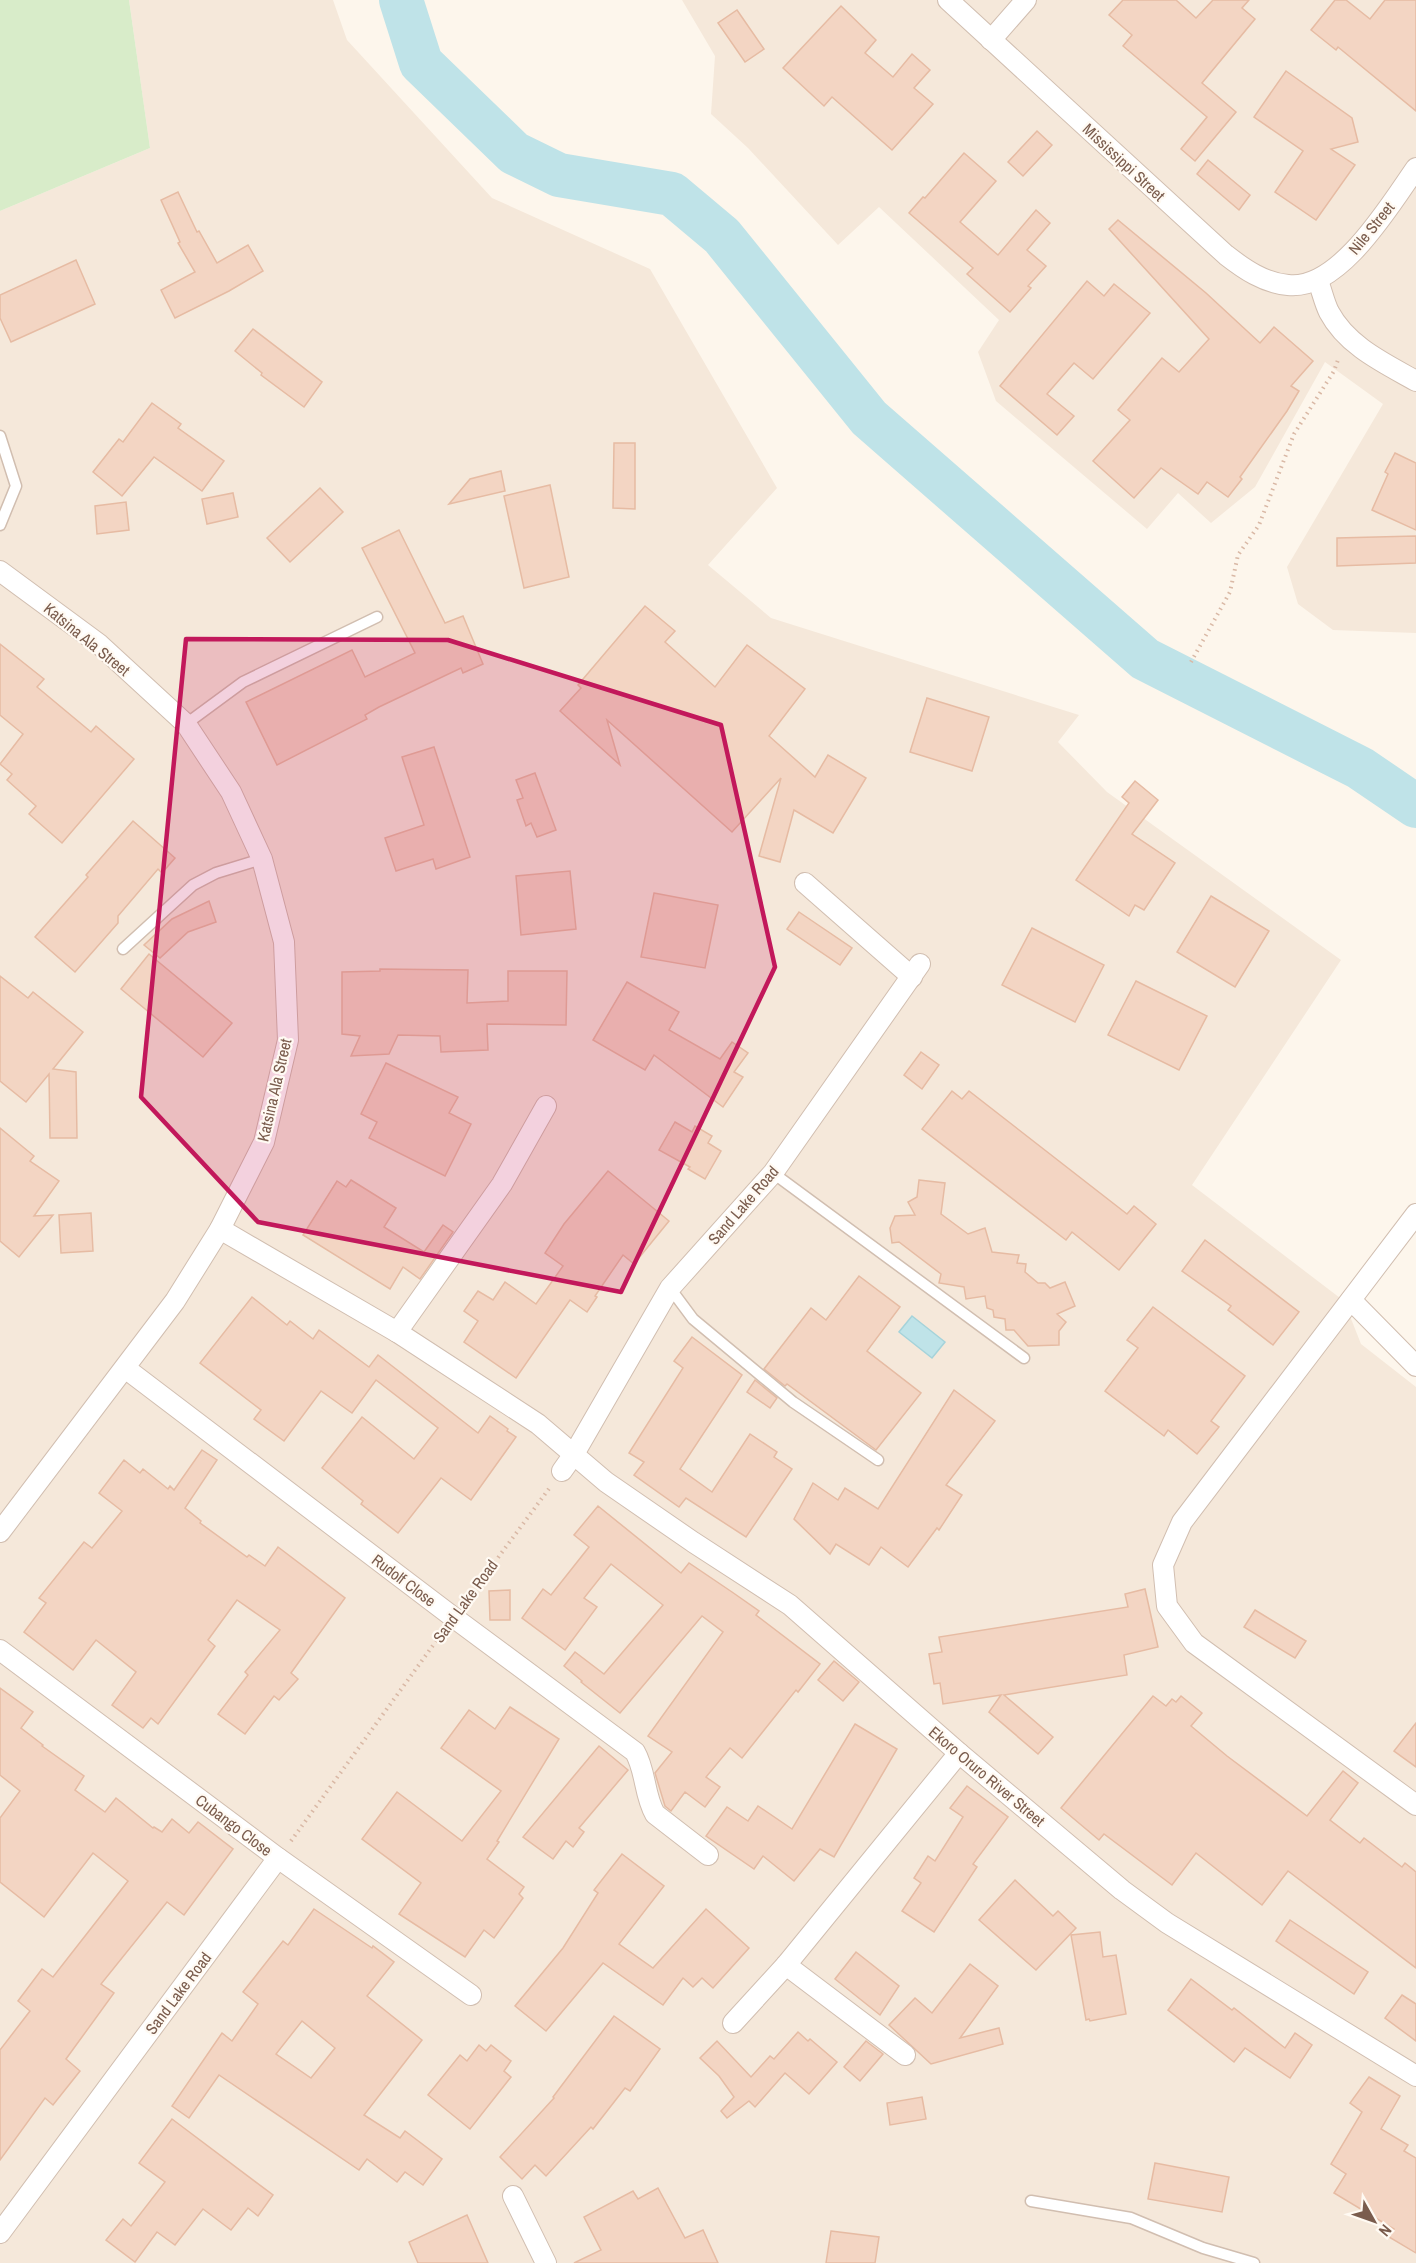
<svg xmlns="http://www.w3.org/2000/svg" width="1416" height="2263" font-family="'Archivo Narrow',sans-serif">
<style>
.residential{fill:#f5e8da}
.green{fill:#d8ecc9}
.water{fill:#bfe3e8;stroke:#a5d3da;stroke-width:1.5}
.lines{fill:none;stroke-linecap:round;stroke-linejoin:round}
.river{stroke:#bfe3e8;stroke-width:44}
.building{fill:#f3d5c3;stroke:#e6bba3;stroke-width:1.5;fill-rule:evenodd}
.lane-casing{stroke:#d1beb0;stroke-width:13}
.street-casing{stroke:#d1beb0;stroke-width:22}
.path{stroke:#d9b8a5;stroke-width:4;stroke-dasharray:1.5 4.5;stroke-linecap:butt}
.lane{stroke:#fff;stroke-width:10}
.street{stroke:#fff;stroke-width:20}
.marked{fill:#c2185b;fill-opacity:0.2;stroke:#c2185b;stroke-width:4.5;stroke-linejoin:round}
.labels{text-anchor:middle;stroke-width:4.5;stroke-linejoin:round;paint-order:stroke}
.street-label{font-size:16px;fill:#7a5c4d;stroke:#fffaf3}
</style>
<rect width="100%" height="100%" fill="#fdf6ec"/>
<g class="residential">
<polygon points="129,0 333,0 347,40 492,198 650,269 777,488 708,565 771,618 1079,715 1058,742 1107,792 1341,960 1192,1185 1344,1301 1361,1344 1416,1387 1416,2263 0,2263 0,211 150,148"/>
<polygon points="682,0 1416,0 1416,633 1333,630 1298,604 1287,567 1383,404 1325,362 1255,487 1211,523 1178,493 1147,529 996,401 978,352 999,320 879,207 838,245 748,148 711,114 715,56"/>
</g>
<polygon class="green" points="0,0 129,0 150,148 0,211"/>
<polygon class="water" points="912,1316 945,1342 932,1358 899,1332"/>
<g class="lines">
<polyline class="river" points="401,0 421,63 514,153 559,175 672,194 722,236 869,418 1145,659 1360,768 1416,806"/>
</g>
<g class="building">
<polygon points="1123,0 1176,0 1196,18 1213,0 1249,0 1242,8 1255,19 1202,83 1236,112 1195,161 1181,149 1207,117 1123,46 1132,35 1109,15"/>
<polygon points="1335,0 1346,0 1370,19 1385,0 1416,0 1416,111 1338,47 1336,50 1311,30"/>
<polygon points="841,6 876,40 865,53 893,77 912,54 930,70 914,88 933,104 892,150 832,97 824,106 783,68"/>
<polygon points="737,10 764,49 745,62 718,23"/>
<polygon points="1286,71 1352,118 1358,142 1331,149 1355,165 1316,220 1275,192 1303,151 1254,117"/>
<polygon points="1037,131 1052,145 1023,176 1008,162"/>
<polygon points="964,153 996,181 960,222 998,255 1036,210 1050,223 1027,250 1046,266 1028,286 1031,288 1010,312 967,274 973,268 909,213 923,197 925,198"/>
<polygon points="1208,160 1250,195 1239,210 1197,174"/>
<polygon points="178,192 197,232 199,231 217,263 248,245 263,271 229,291 175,318 161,290 195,272 178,243 180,242 161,200"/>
<polygon points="1118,220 1206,293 1260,343 1274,327 1313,361 1291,386 1299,391 1287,411 1240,477 1242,479 1228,497 1207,482 1198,494 1161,468 1134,498 1093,461 1130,420 1118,410 1162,358 1179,372 1209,339 1109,229"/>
<polygon points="76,260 95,304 11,342 0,318 0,295"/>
<polygon points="1087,281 1104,296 1114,284 1150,313 1093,379 1074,363 1047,394 1074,416 1057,435 1000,386"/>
<polygon points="253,329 322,382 304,407 261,375 262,373 235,351"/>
<polygon points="152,403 181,424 178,428 224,461 202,491 154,457 122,496 93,472 119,439 123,442"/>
<polygon points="614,443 635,443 635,509 613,508"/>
<polygon points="1395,453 1416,463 1416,530 1372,510 1388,474 1385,472"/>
<polygon points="501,471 505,491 449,504 470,479"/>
<polygon points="550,485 569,577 524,588 504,496"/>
<polygon points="320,488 343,512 290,562 267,538"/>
<polygon points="233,493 238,517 207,524 202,499"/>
<polygon points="126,502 129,530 97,534 95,506"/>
<polygon points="399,530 445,623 463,616 483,664 463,673 461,668 379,707 365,715 367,719 277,765 246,702 352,650 365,677 415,653 362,548"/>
<polygon points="1416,536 1416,563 1337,566 1337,538"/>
<polygon points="645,606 675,631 665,642 715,687 747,645 805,689 769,736 815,777 828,755 866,778 833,833 794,810 780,862 759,856 781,778 732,832 607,720 620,765 560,711 581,688 578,685"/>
<polygon points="0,644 44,679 37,687 91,732 96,726 134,759 62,843 29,814 36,806 7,780 12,774 0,764 23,734 0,715"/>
<polygon points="927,698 989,717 972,771 910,752"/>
<polygon points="434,747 470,857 436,869 433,859 396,871 385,838 424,825 402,757"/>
<polygon points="535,773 556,830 537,837 531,823 526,826 517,800 523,798 516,780"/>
<polygon points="1135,781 1158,800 1132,834 1175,863 1144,910 1135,905 1129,916 1076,880 1129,803 1122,797"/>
<polygon points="133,821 175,858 162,873 158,869 118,916 118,923 75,972 35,937 88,877 86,875"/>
<polygon points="570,871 576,929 521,935 516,876"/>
<polygon points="654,893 718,905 705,968 641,957"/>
<polygon points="1211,896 1269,931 1235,987 1177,952"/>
<polygon points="209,901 216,922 188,932 160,958 144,945 172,919"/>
<polygon points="799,912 852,948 840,965 787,929"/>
<polygon points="1032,928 1104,965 1075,1022 1002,985"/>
<polygon points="149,954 232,1023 203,1057 121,989"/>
<polygon points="380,969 468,970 467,1003 508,1001 508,971 567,971 566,1025 487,1024 488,1050 441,1052 440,1036 398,1035 389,1054 351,1056 360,1036 342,1034 342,972 380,971"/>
<polygon points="0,976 28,998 33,992 83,1032 53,1069 76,1072 77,1138 50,1138 49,1074 26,1102 0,1081"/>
<polygon points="1136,981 1207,1016 1179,1070 1108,1035"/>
<polygon points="627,982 679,1012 669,1030 720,1059 732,1042 748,1053 734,1072 743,1077 723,1107 654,1055 645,1070 593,1040"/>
<polygon points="921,1052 939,1065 922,1089 904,1075"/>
<polygon points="386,1063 458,1097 449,1113 471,1124 445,1176 369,1138 377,1122 361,1114"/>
<polygon points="952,1091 962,1099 969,1091 1127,1214 1134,1206 1156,1224 1119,1270 1072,1232 1066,1240 922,1129"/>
<polygon points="675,1122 692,1132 695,1126 712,1136 708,1143 721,1151 705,1179 688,1169 690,1167 659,1150"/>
<polygon points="0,1128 34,1156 30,1161 59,1181 34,1216 53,1215 19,1257 0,1241"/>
<polygon points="608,1171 669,1221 634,1264 623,1255 595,1296 597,1297 587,1312 570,1300 516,1378 464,1342 478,1321 464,1311 478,1291 493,1300 505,1282 536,1304 563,1266 545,1253 564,1224"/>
<polygon points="351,1180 396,1208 384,1227 424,1252 443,1225 453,1232 420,1279 403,1267 390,1289 303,1235 337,1181 346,1187"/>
<polygon points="919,1180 945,1183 941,1214 968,1234 985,1228 992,1252 1019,1255 1017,1263 1026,1264 1025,1272 1038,1283 1045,1283 1050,1288 1065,1282 1075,1306 1057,1314 1066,1322 1059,1331 1059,1345 1028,1346 1014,1330 1006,1330 1005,1319 994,1317 993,1310 987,1308 985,1296 966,1299 964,1287 939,1283 941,1274 899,1242 892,1243 890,1228 895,1216 915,1215 908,1202 917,1197"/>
<polygon points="91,1213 93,1251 61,1253 59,1215"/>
<polygon points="1205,1240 1299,1312 1273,1345 1228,1310 1231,1306 1182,1271"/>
<polygon points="859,1276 900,1307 867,1351 921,1393 876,1450 787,1384 785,1386 764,1369 811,1308 826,1320"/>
<polygon points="252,1297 287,1325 290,1321 313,1339 319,1330 369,1367 378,1355 478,1433 490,1416 508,1429 507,1431 516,1437 471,1500 441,1478 398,1533 361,1504 363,1501 322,1468 362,1417 414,1459 438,1428 376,1380 352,1413 321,1391 284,1441 254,1419 261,1410 200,1363"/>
<polygon points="1153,1307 1245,1376 1211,1421 1219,1427 1197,1454 1168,1430 1164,1436 1105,1391 1138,1348 1127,1340"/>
<polygon points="692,1337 742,1375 680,1469 712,1492 750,1434 777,1452 774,1457 792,1469 746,1537 686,1498 679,1507 634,1475 644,1462 629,1453 683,1368 674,1361"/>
<polygon points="755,1380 777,1398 770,1408 747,1392"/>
<polygon points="954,1390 995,1421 946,1485 962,1495 939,1530 937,1528 908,1567 881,1547 869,1565 836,1544 830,1554 794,1519 813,1483 838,1500 845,1488 878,1509"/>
<polygon points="202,1450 217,1460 185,1508 201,1521 200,1523 247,1557 249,1555 265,1566 278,1547 345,1598 291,1673 298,1679 279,1700 274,1696 245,1734 218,1714 248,1675 245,1672 280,1630 237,1600 208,1640 215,1646 158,1724 151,1718 143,1728 112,1705 136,1672 96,1640 73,1670 24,1632 46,1603 39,1598 84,1542 92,1548 122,1511 99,1493 124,1460 140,1473 143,1469 168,1489 170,1486 174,1490"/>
<polygon points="598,1506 681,1573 689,1563 732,1592 759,1611 756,1615 820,1664 798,1692 796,1690 742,1758 730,1748 706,1777 720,1787 705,1807 685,1792 671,1811 665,1806 655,1773 672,1752 648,1736 723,1632 702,1616 620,1713 581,1682 582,1681 564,1666 575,1652 604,1674 663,1605 611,1564 584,1598 597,1607 565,1650 522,1618 543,1589 551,1595 589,1547 574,1535"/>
<polygon points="1145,1589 1158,1647 1124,1655 1127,1675 1004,1695 1053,1737 1038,1754 989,1712 1001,1695 943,1704 940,1683 934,1684 929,1654 942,1652 939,1637 1128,1607 1125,1594"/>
<polygon points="510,1590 510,1620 490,1620 489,1591"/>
<polygon points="1255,1610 1306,1641 1295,1658 1244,1627"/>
<polygon points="834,1661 859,1682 843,1701 818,1680"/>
<polygon points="0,1688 33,1712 21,1728 43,1745 42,1746 84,1776 75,1790 105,1812 116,1798 153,1828 154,1827 162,1832 172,1819 189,1833 198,1822 233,1849 184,1915 167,1902 101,1984 114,1993 66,2059 80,2071 53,2105 45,2098 0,2160 0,2050 30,2011 18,2001 42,1969 53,1977 128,1881 93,1853 44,1917 0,1882 0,1818 20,1791 0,1775"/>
<polygon points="1153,1696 1166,1706 1172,1699 1176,1702 1181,1696 1202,1713 1191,1726 1227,1756 1307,1816 1343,1771 1358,1783 1330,1820 1360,1843 1364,1838 1402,1867 1405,1863 1416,1872 1416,1968 1288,1871 1262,1905 1196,1853 1172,1885 1104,1834 1099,1840 1061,1808"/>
<polygon points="510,1707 559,1739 497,1841 499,1842 487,1859 524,1887 519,1894 523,1898 494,1938 484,1930 465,1957 399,1914 421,1883 362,1839 397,1792 462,1841 501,1791 441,1748 469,1710 495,1729"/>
<polygon points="1416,1723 1416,1767 1394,1751"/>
<polygon points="855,1724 897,1749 834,1857 820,1849 794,1881 763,1856 754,1869 706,1836 727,1807 748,1821 758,1806 792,1829"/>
<polygon points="599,1746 628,1770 579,1828 584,1832 573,1847 566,1841 553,1859 523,1837"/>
<polygon points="967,1786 1008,1817 973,1864 977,1867 934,1932 902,1911 921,1883 914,1878 928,1856 935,1861 963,1817 950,1808"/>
<polygon points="622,1854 664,1886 619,1944 653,1968 706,1909 749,1948 713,1988 702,1978 693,1987 683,1978 663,2005 603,1963 546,2031 515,2006 563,1948 598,1893 594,1890"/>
<polygon points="1015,1880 1053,1916 1058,1911 1076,1928 1036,1970 979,1920"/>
<path d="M314,1909L372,1948L373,1946L394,1962L367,1996L422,2040L364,2115L400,2138L405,2131L442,2159L423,2185L405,2172L397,2182L367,2159L359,2170L219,2075L189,2118L172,2106L222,2033L232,2041L258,2004L243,1992L283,1941L288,1945ZM302,2021L335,2048L311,2078L276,2054Z"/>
<polygon points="1290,1920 1368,1972 1354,1994 1276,1941"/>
<polygon points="1100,1932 1103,1957 1116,1955 1126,2014 1090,2021 1089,2019 1086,2020 1071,1935"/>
<polygon points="856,1952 899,1986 880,2015 835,1979"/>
<polygon points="970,1964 998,1986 960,2038 999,2028 1003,2044 931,2064 889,2025 915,1998 932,2013"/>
<polygon points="1191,1979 1232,2010 1234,2008 1285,2048 1295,2033 1312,2045 1290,2078 1245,2048 1234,2062 1168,2010"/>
<polygon points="1402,1995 1416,2004 1416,2041 1385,2018"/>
<polygon points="614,2016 660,2049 630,2091 625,2088 593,2129 591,2127 546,2176 535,2165 522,2179 500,2157 554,2098 553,2097"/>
<polygon points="798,2032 808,2041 810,2039 837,2062 809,2094 785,2073 755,2107 749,2101 727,2118 721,2111 734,2097 719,2076 700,2058 717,2041 751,2077 770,2056 774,2059"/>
<polygon points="866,2041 883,2054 860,2081 844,2067"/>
<polygon points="479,2045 486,2051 491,2045 511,2061 504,2071 511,2077 470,2129 428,2095 460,2055 467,2061"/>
<polygon points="1369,2077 1400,2096 1381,2129 1408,2145 1404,2151 1416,2158 1416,2253 1389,2237 1394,2229 1334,2193 1346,2174 1331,2164 1362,2112 1350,2103"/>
<polygon points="922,2097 926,2119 890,2125 887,2103"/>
<polygon points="172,2119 273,2195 258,2216 248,2208 231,2230 203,2209 175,2245 157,2232 135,2262 106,2240 123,2219 131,2226 165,2182 139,2163"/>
<polygon points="1155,2163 1229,2177 1222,2212 1148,2199"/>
<polygon points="658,2188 685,2238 703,2230 718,2263 574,2263 601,2250 584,2217 633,2191 638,2199"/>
<polygon points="467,2215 488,2263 418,2263 409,2242"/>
<polygon points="831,2231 879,2237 875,2263 826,2263"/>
</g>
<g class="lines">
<defs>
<g id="lane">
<polyline points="0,436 16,486 0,525"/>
<polyline points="186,724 243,682 377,617"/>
<polyline points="123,949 193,885 216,873 262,859"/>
<polyline points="773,1173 1024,1358"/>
<polyline points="670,1288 693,1319 793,1402 878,1460"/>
<polyline points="1031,2201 1131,2218 1203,2248 1254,2263"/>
</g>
<g id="street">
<path d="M948,0L1226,255C1244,269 1264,283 1288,285C1339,291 1390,205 1416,168"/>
<polyline points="991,40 1026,0"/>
<path d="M1318,281C1322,291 1324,302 1329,312C1347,346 1384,363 1416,381"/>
<polyline points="0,571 99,644 186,724 231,792 262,859 284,942 288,1040 264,1142 220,1229 175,1301 0,1532"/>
<polyline points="805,883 912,977"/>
<polyline points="1416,1214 1182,1522 1163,1565 1167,1606 1194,1643 1416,1805"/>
<polyline points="220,1229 397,1332 538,1424 606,1482 693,1542 790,1605 959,1753 1122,1890 1167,1923 1416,2076"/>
<polyline points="1351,1300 1416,1366"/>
<polyline points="397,1332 502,1184 546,1106"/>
<path d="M125,1368L453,1617L635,1752C646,1771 644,1795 655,1814L708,1855"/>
<polyline points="562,1471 574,1454 670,1288 773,1173 920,964"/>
<polyline points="0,1650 278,1858 471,1995"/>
<polyline points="786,1965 905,2055"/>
<polyline points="733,2023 786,1965 959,1753"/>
<polyline points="513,2196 546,2263"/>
<polyline points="0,2233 278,1858"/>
</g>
</defs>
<use href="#lane" class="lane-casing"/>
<use href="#street" class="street-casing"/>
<g class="path">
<polyline points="1191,662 1230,592 1238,555 1259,525 1294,434 1334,371 1339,357"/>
<polyline points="466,1601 551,1486"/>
<polyline points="291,1841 442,1633"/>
</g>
<use href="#lane" class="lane"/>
<use href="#street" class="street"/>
</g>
<path class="marked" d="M186,639L448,640L721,725L775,967L621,1292L258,1222L141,1097Z"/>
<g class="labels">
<g class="street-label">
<text transform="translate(1124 162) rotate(43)" y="6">Mississippi Street</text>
<text transform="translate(1371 228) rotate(-51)" y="6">Nile Street</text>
<text transform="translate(87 639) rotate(39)" y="6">Katsina Ala Street</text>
<text transform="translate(274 1090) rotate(-77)" y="6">Katsina Ala Street</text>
<text transform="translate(743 1205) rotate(-49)" y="6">Sand Lake Road</text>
<text transform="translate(404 1580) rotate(37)" y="6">Rudolf Close</text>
<text transform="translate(465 1601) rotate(-54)" y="6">Sand Lake Road</text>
<text transform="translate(987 1776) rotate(40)" y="6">Ekoro Oruro River Street</text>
<text transform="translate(234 1825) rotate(37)" y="6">Cubango Close</text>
<text transform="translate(178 1993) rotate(-53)" y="6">Sand Lake Road</text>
</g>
</g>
<g transform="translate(1374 2221) rotate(130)" stroke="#fffaf3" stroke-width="4.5" paint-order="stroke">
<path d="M0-4.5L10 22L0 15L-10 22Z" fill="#7a5c4d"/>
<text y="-9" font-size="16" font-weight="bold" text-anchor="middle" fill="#7a5c4d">N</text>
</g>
</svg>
